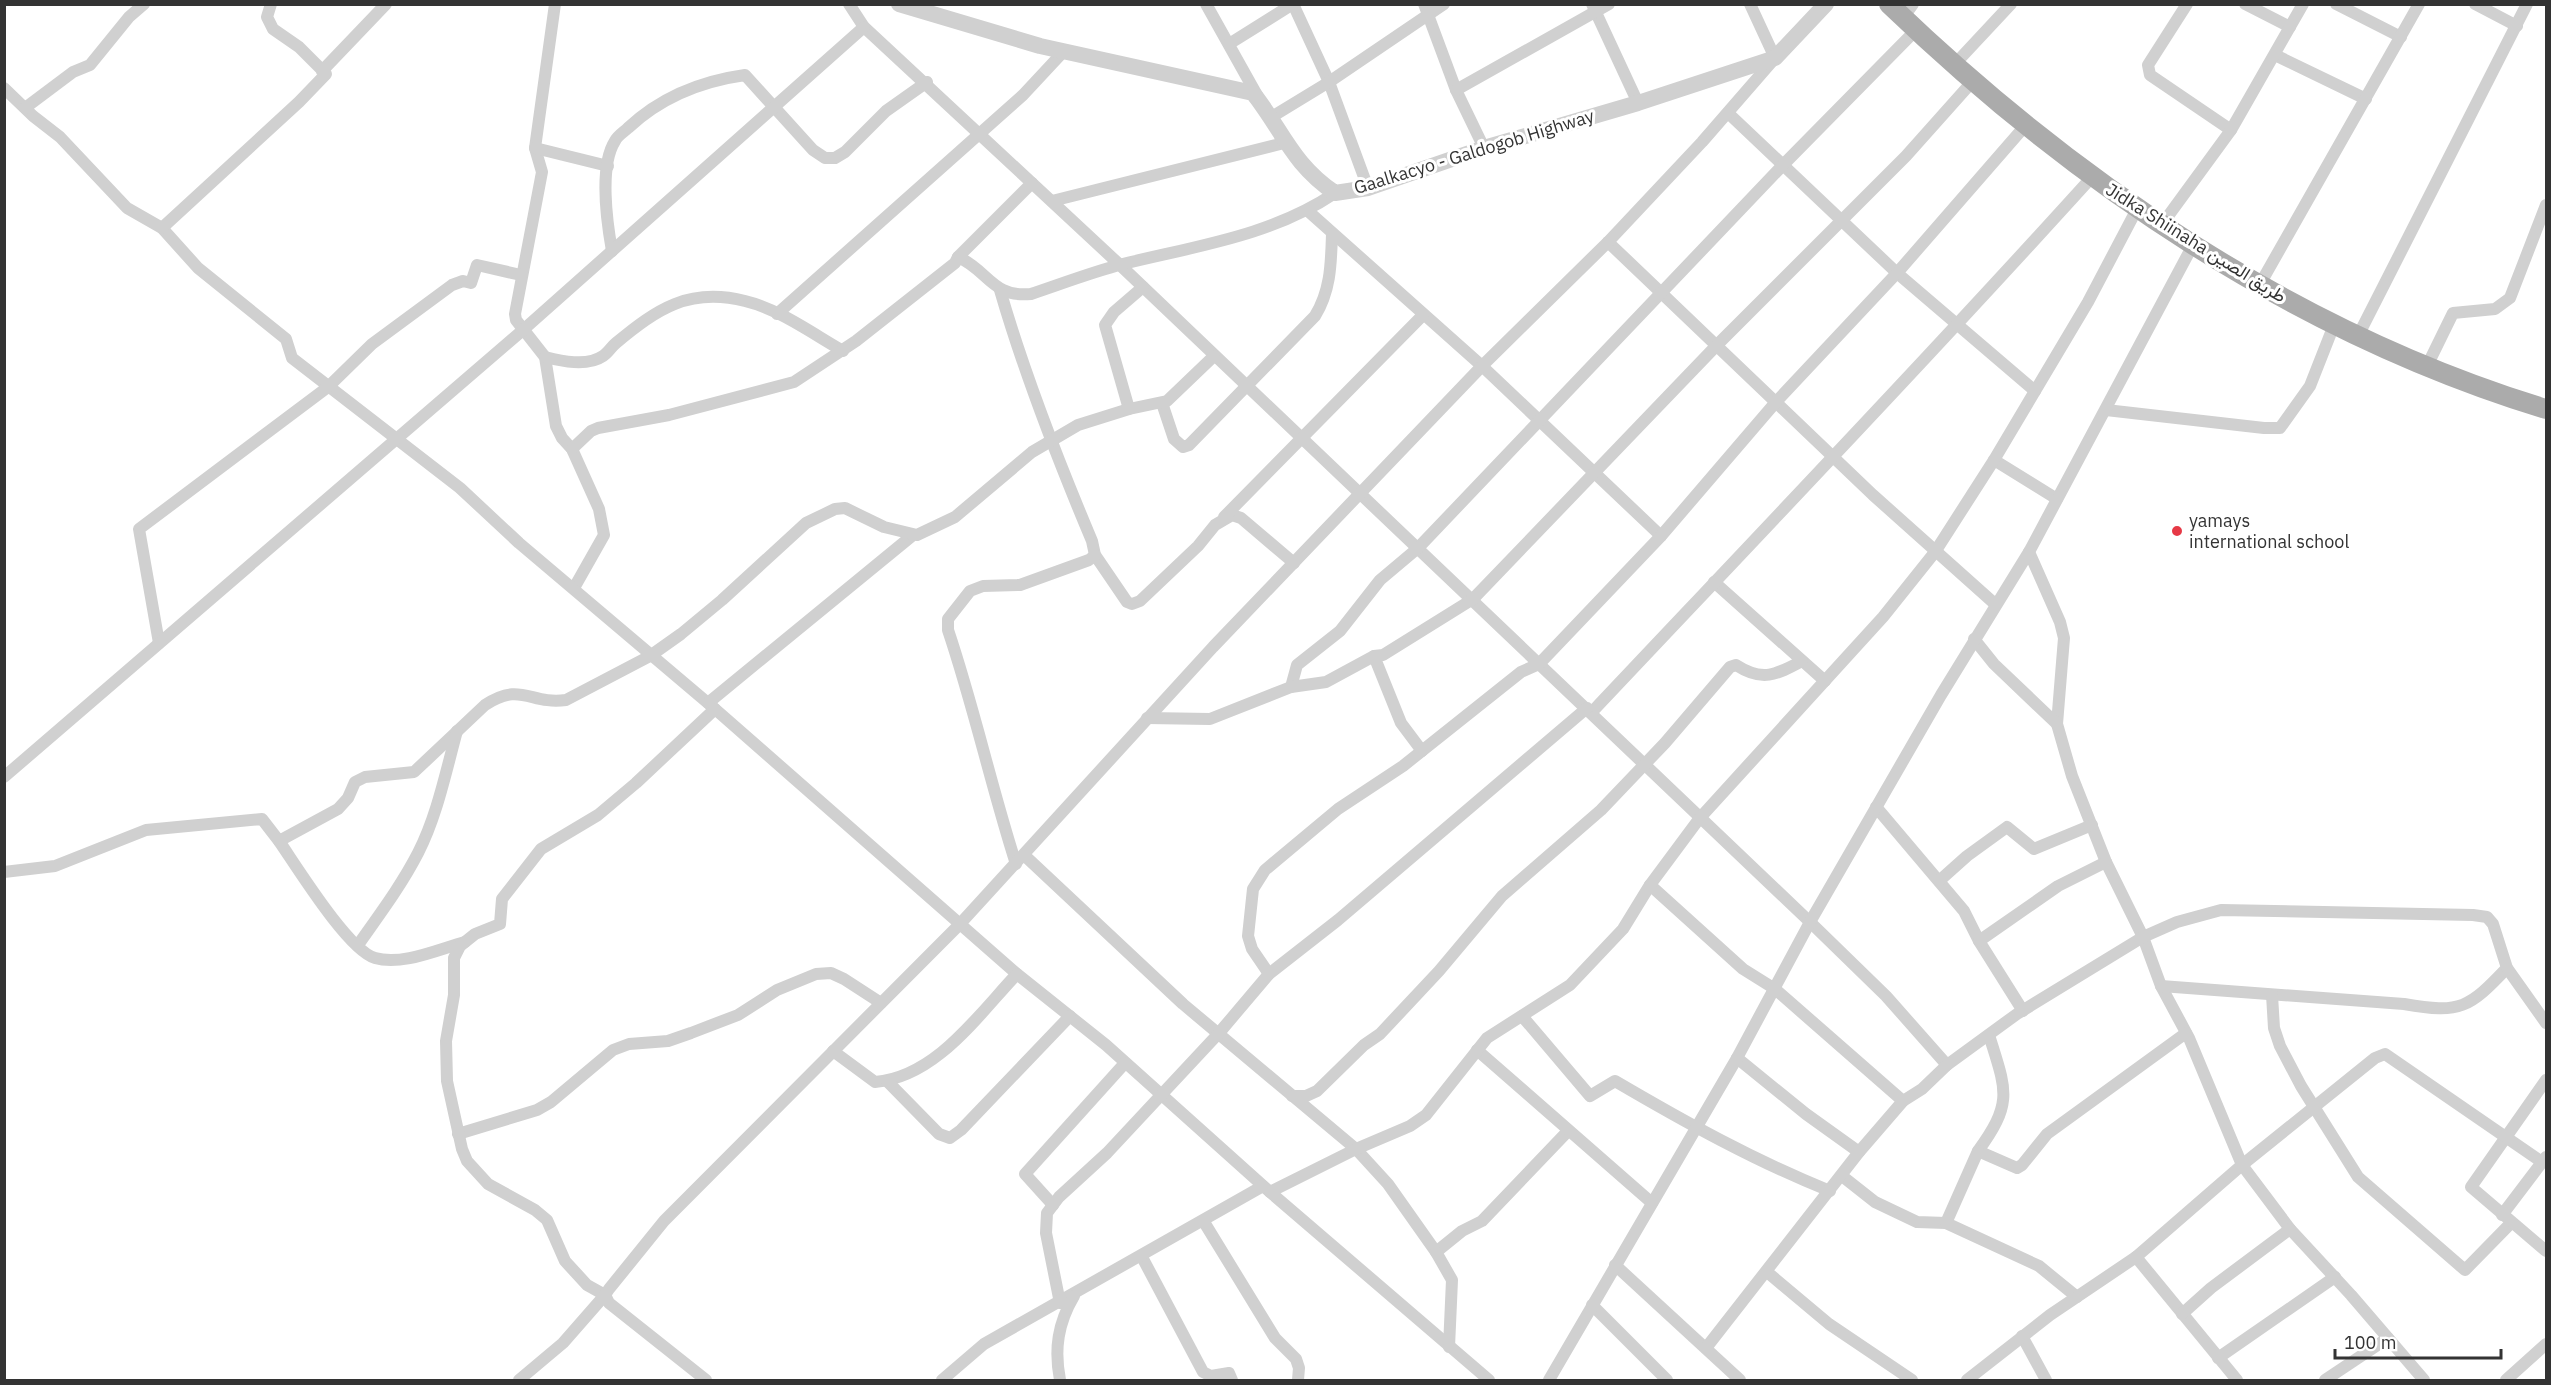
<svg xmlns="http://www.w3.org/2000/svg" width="2551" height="1385" font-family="'IBM Plex Sans',Vazirmatn,sans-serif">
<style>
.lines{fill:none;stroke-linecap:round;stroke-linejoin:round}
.minor{stroke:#d0d0d0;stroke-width:12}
.tertiary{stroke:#d0d0d0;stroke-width:16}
.primary{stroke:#ababab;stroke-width:20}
.poi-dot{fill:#e63946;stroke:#fff;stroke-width:2}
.labels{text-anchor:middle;stroke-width:6;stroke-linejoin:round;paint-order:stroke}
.street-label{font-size:18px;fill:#333;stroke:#fff}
.poi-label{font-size:18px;fill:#333;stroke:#fff;text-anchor:start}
</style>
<rect width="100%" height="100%" fill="#fff"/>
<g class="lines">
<g class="minor">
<polyline points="555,4 535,148 542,172 515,314 516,320 545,357 556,426 562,438 572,449 599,509 604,535 574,588"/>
<polyline points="849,4 864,27 1120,265 1810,922 1886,996 1947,1065"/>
<polyline points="1206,4 1258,97"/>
<polyline points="1293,4 1329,82 1368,188"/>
<polyline points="1424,4 1456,90 1484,148"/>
<polyline points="1592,4 1638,103"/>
<polyline points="2187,4 2148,65 2150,75 2231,130"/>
<polyline points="2245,4 2290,27"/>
<polyline points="2336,4 2401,37"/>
<polyline points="2475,4 2517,26"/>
<polyline points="1903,18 1913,4"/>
<polyline points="1229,44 1293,4"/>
<polyline points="2275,55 2366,99"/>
<polyline points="1954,65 2011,4"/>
<polyline points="322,71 386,4"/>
<polyline points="4,88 33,116 60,137 127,208 162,228 198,268 286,339 292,358 460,488 519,543 715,709 1017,974 1106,1045 1270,1192 1489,1380"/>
<polyline points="1456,90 1609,4"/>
<polyline points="25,108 73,72 90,65 129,17 144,4"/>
<polyline points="1728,113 1897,273 2035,391"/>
<polyline points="1270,118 1329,82 1444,4"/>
<polyline points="535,148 608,166"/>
<polyline points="1052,201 1284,143 1280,136"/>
<polyline points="1308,211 1482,366 1661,536"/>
<polyline points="2163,223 2231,130 2303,4"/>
<polyline points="162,228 299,102 326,74 299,47 273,29 267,17 271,4"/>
<polyline points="1608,242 1873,495 1995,604"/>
<path d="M612,251C607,223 599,166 615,141C617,136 624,132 628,128C660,98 702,81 745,75L813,150L825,158H835L845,152L886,111L927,82"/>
<polyline points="958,257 1032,183"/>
<polyline points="2259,286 2419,4"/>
<path d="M1000,290C1025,376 1057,458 1092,541L1095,555L1127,602L1132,604L1140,601L1198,546L1215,525L1232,515L1241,518L1294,563"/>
<polyline points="777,314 1023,95 1064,51"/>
<polyline points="2358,336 2527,4"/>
<path d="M545,357C561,361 587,367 603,356C608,353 611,347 616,343C657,309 689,287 745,301C779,309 813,334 843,351"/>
<polyline points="2427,366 2453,313 2495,309 2510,298 2546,205"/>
<path d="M1162,403L1174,439L1183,447L1189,445L1315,316C1331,290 1331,263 1332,234"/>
<polyline points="1129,409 1105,325 1114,312 1143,287"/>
<polyline points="2106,410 2264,428 2280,428 2310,386 2334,325"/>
<path d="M572,449L591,431L598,428L669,415L794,382L856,341L955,263L958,257C988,270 992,298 1031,294C1061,284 1092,272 1123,264C1196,246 1271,236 1335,193"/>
<polyline points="1994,460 2057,499"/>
<polyline points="1224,517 1423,315"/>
<polyline points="2029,552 2060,622 2064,638 2057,724 2072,776 2106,862 2143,937 2161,986 2189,1038 2242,1165 2290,1229 2351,1295 2424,1380"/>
<polyline points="1714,582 1825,681"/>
<polyline points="1974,639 1994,664 2057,724"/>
<polyline points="159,643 139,529 328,387 372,344 452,285 463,281 471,283 477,265 521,275"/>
<polyline points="1374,656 1401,723 1422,751"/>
<polyline points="1291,687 1297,665 1340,631 1380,580 1418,548 1783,165 1916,30"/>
<polyline points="708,703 913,535"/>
<path d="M1592,712C1759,535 1928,358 2092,177"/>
<polyline points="1147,718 1210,719 1291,687 1326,682 1374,656 1383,655 1473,599 1717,345 1906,156 1972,82"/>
<polyline points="4,777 523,330 864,27"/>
<polyline points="1876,807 1964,911 1979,941 2023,1011"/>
<path d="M279,841C297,867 348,950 375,958C402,966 439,949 465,942"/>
<polyline points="1024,855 1183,1004 1356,1149 1388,1184 1436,1252 1462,1231 1482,1221 1568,1131"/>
<path d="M1016,864C991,786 974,707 948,630V619L970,591L983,586L1020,585L1089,560L1095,555"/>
<path d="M4,872L55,866L146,830L262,819L279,841L338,809L348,798L355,782L365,777L414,772L485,705C521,681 530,705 566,700L650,656L681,634L722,600L806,523L835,509L845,508L884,527L917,535L955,517L1032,452L1078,425L1129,409L1167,401L1214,356"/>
<polyline points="1939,881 1967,856 2007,827 2034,849 2092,825"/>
<polyline points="1650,885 1743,969 1775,989 1903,1101"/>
<polyline points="1979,941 2058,886 2106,862"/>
<path d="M358,945C379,915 401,886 418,853C437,816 446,771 457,731"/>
<polyline points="1269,974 1252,949 1248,936 1253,889 1265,870 1338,809 1403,766 1521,672 1539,664 1661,536 1776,402 1897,273 2025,126"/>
<path d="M2161,986L2404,1004C2461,1014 2469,1008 2507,968"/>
<polyline points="2272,995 2274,1028 2280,1046 2301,1086 2358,1177 2465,1270 2511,1223"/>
<path d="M1522,1016L1590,1096L1615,1081C1685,1122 1755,1161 1830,1191"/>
<path d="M1989,1035C2006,1090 2014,1102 1978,1151L2017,1168L2022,1165L2047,1134L2186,1033"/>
<polyline points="1477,1050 1652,1203"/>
<path d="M833,1051L875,1082C936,1077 978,1015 1017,974"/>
<polyline points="1737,1058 1806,1114 1859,1152"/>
<polyline points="2546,1080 2471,1187 2546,1251"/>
<polyline points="887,1081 939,1134 950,1138 961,1130 1070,1016"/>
<path d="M1292,1096H1306L1317,1091L1364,1045L1380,1034L1439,971L1502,896L1601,810L1665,743L1730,667L1736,665C1762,682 1776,675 1802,661"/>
<polyline points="458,1134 537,1110 551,1102 613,1050 629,1044 668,1041 691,1033 738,1015 777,990 816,974 831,973 844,979 881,1003"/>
<polyline points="1842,1176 1875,1202 1917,1222 1946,1223 2039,1266 2077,1297"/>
<polyline points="1270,1192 1356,1149 1410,1126 1426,1115 1487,1038 1570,985 1623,929 1650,885 1699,819 1883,617 1935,552 1994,460 2088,302 2138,207"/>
<polyline points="1053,1205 1025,1174 1125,1063"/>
<polyline points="2502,1215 2546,1157"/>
<polyline points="1204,1222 1275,1338 1296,1359 1299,1368 1298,1380"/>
<polyline points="1946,1223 1978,1151"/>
<polyline points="1436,1252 1452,1280 1449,1347"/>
<polyline points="1142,1257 1203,1372 1211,1376 1229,1373 1232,1380"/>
<polyline points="2136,1257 2237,1380"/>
<polyline points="1615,1265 1740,1380"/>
<polyline points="1767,1272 1829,1324 1912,1380"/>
<polyline points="1060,1303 1046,1233 1047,1213 1059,1197 1107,1153 1219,1033 1269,974 1338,920 1587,708"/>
<polyline points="1592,1305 1667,1380"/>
<polyline points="2182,1314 2211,1288 2290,1229"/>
<polyline points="2022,1336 2046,1380"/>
<polyline points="1706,1348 1859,1152 1903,1101 1922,1089 1947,1065 2017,1014 2143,937 2177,922 2221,910 2473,915 2487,917 2493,924 2507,968 2546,1023"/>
<polyline points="2218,1358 2335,1277"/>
<polyline points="519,1380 563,1343 605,1295 587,1285 565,1261 547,1220 535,1210 488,1184 467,1161 462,1149 447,1081 446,1041 454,995 454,958 460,946 475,934 500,924 502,899 541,849 598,815 636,783 715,709"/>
<polyline points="706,1380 609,1303 605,1295 609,1289 664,1221 959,925 1213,647 1482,366 1608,242 1702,142 1775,58 1750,4"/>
<polyline points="942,1380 984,1344 1263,1186"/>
<path d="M1060,1380C1054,1349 1058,1323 1074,1296"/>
<polyline points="1549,1380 1737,1058 1810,922 1941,695 2029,552 2194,243"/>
<polyline points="1967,1380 2050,1315 2136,1257 2242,1165 2375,1058 2385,1054 2542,1162"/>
<polyline points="2325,1380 2388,1338"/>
<polyline points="2506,1380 2546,1344"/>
</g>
<path class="tertiary" d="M899,4L1040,46L1253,93C1283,131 1292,164 1335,193L1368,188L1484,148L1638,103L1775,58L1826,4"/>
<path class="primary" d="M1889,4C2076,184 2297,333 2546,409"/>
</g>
<circle class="poi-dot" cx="2177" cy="531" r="6"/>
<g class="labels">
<g class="street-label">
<text transform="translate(1474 152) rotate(-17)" y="6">Gaalkacyo - Galdogob Highway</text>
<text transform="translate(2196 243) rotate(32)" y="6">Jidka Shiinaha طريق الصين</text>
</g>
<g class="poi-label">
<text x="2189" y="527">yamays<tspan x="2189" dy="21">international school</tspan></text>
</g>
</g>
<rect width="2551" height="1385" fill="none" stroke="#333333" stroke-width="12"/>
<path d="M2335 1349v9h166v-9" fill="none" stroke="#333333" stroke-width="3"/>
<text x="2344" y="1349" font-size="18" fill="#333333" stroke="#ffffff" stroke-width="4.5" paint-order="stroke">100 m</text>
</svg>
